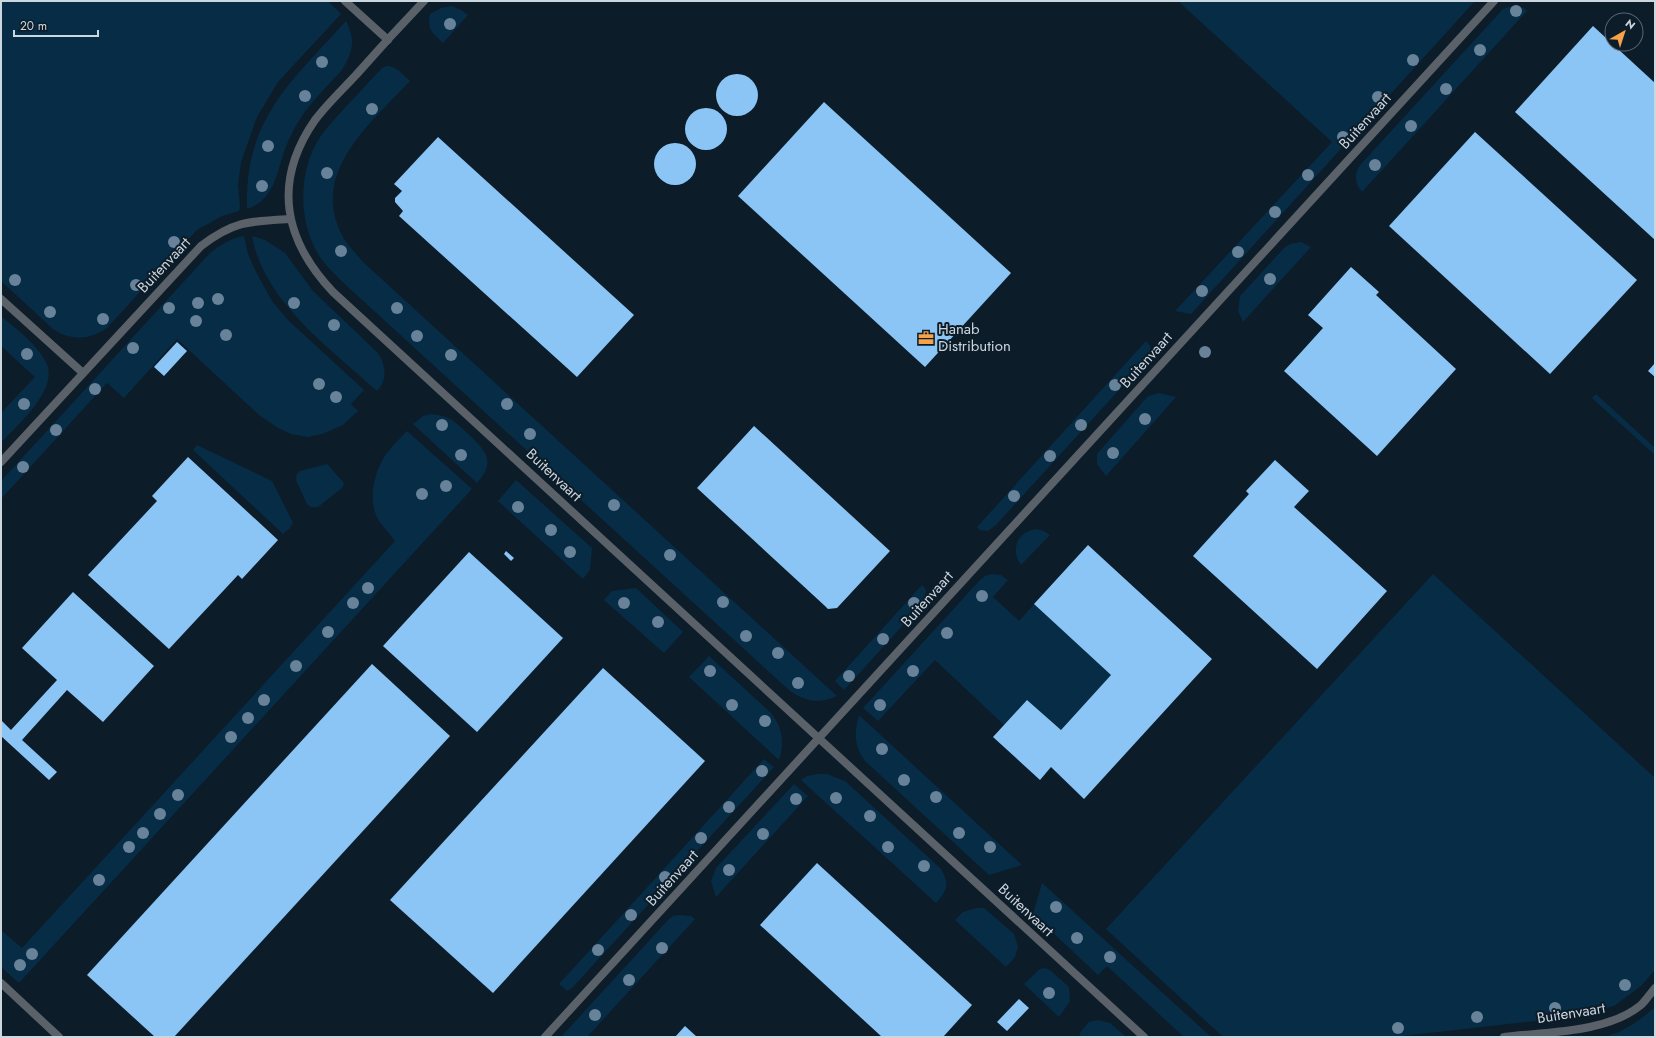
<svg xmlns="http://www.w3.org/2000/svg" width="1656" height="1038" font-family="Jost,sans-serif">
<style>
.green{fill:#062c46}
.building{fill:#8bc5f6}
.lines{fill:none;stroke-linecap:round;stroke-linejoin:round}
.minor{stroke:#5a6168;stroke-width:8}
.tree{fill:#678299}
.labels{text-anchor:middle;stroke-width:4;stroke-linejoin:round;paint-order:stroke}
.street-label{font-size:15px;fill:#ccd6df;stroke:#0d1c29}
.poi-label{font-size:15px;fill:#ccd6df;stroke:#0d1c29;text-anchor:start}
</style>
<rect width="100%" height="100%" fill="#0d1c29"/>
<g class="green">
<path d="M1,1H328L341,14L278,82L257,117L241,162L238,185L240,207L239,211L222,216L197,230L107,328C90,340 71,341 53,329L1,281Z"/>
<polygon points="1178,1 1475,1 1191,314 1175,311 1332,142"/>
<path d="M1515,5L1524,8L1527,11L1362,192C1354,183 1354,173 1361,164L1503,9Z"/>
<path d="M452,6L461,10L468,15L443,43C432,32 427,30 430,14L441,8Z"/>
<path d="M346,21C356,41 353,51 342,70C328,85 312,101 300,119C294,128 289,139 285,149C277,172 274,201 247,209C244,119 291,82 346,21Z"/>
<path d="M386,66C397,66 402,74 410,81C371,123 308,173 343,237C348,246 356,253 362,261L837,696C819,704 807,702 790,691L349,288C338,277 326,267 318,254C298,220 298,171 320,137C326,128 334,120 342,111C355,97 368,83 381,69Z"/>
<path d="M244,236L248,254L255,270L272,301L288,320L364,390L351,404L358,411L343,425L322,434L308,437L291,434L278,428L259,415L177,339L124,398L107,383L1,499V481L210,253C221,245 230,238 244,236Z"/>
<path d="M252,236L265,240L285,253L313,291L378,353C386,366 388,379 377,391C332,350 263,301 252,236Z"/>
<polygon points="1301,242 1311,247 1243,322 1238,311 1240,296 1284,248 1290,244"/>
<path d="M1,316C16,329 36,343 46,362C60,389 17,425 1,443V413L35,377L1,346Z"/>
<polygon points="1146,341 1150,346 1151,355 1149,357 996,525 988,531 980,530 977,527"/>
<polygon points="1159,393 1176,397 1106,476 1097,464 1097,454 1148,396"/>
<polygon points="1596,394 1655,448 1655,455 1592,398"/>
<path d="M431,414C439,415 445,416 452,420C461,427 486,448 487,458C489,468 483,476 477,483L413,424L423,416Z"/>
<path d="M407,431L472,489L19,983L1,967V930L22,948L395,541C390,534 384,528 379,521C367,501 374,472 386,454C392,446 400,438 407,431Z"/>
<polygon points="197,445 272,481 293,523 290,528 283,534 193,450"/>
<polygon points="327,464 344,483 343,487 318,507 311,507 307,504 296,480 297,474 300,471"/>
<polygon points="516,480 592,548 590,570 583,579 498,501"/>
<path d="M1037,529L1044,531L1050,535L1021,565C1010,549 1017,531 1037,529Z"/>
<polygon points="991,574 1001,575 1008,580 993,597 1019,621 1034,604 1111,675 1061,730 1027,700 1004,725 935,660 878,721 863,708 980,580 985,576"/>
<polygon points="1433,574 1655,778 1655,970 1641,986 1614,1006 1579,1016 1394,1037 1223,1037 1106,929"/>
<polygon points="922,585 926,590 924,602 844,690 835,681"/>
<polygon points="636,588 683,632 664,653 604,600 612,591"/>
<path d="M709,656L771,713C782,727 785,742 779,760L689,677Z"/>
<path d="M859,715L1022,865L989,875L865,761C854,747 854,733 859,715Z"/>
<polygon points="764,759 774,767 572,988 567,991 559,984"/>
<path d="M817,774H827L845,781L941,869C950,885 947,890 936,903L801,780L807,776Z"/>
<polygon points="794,784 808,796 716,897 711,881 716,868"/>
<polygon points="1042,883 1211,1037 1184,1037 1107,966 1098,975 1033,914"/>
<polygon points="976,908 984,908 1014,934 1018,947 1015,957 1006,967 955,920 963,912"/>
<polygon points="679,915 691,916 695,919 587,1037 561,1037 668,920 673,916"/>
<polygon points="1046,968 1051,971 1069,987 1070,1001 1059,1017 1024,984 1040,969"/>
<path d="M1655,1007V1037H1604C1623,1032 1641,1020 1655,1007Z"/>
<polygon points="1098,1020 1110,1023 1126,1037 1082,1037 1079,1034 1089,1022"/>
</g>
<g class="building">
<polygon points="1593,26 1655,83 1655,240 1515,112"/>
<circle cx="737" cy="95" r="21"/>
<polygon points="824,102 1011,273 925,367 738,196"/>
<circle cx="706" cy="129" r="21"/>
<polygon points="1475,132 1637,280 1550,374 1389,226"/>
<polygon points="438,137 634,315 577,377 399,216 403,211 395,202 395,198 402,191 394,184"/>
<circle cx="675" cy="164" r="21"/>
<polygon points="1351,267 1379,292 1376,295 1456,369 1377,456 1284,371 1323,328 1308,315"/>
<polygon points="177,342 187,351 164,376 154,367"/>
<polygon points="1655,363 1655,377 1648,371"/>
<polygon points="754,426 890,551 837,608 828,609 825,606 697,488"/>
<polygon points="188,457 278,540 242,579 238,575 169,649 88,575 157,501 152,496"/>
<polygon points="1275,460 1309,491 1294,507 1387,591 1317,669 1193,556 1249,494 1246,491"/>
<polygon points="1088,545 1212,659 1084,799 1051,767 1040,780 993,737 1027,700 1061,730 1111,675 1034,604"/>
<polygon points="506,551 514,558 511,561 504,554"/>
<polygon points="469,552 563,638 477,732 383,646"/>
<polygon points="73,592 154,666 103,722 67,690 22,740 57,772 49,780 1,736 1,720 11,730 57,680 22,648"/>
<polygon points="372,664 450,736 174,1037 155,1037 87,975"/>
<polygon points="603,668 705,761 493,993 390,900"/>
<polygon points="817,863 972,1005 943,1037 882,1037 760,925"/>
<polygon points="1019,999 1029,1008 1007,1031 997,1022"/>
<polygon points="685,1026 697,1037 675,1037"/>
</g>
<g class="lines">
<g class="minor">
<polyline points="345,1 388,40"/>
<path d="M424,1C401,25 378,50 356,75C343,89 327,104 315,120C272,182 284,240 333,292L1144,1037"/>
<polyline points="1,299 83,373"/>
<path d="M1,462L201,246C234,221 250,221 290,219"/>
<polyline points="1,983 59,1037"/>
<polyline points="545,1037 1494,1"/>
<path d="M1504,1037C1546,1032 1607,1033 1641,1005C1646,1000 1650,994 1655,988"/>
</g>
</g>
<g class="tree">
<circle cx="1516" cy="11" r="6"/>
<circle cx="450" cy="24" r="6"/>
<circle cx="1480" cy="50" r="6"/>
<circle cx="1413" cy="60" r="6"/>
<circle cx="322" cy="62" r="6"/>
<circle cx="1446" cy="89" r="6"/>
<circle cx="305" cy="96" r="6"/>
<circle cx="1378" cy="97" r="6"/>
<circle cx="372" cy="109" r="6"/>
<circle cx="1411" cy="126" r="6"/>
<circle cx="1343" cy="137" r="6"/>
<circle cx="268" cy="146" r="6"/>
<circle cx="1375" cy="165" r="6"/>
<circle cx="327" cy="173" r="6"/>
<circle cx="1308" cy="175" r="6"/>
<circle cx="262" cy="186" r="6"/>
<circle cx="1275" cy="212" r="6"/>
<circle cx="174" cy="242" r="6"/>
<circle cx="341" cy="251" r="6"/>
<circle cx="1238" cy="252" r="6"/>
<circle cx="1270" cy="279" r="6"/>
<circle cx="15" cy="280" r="6"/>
<circle cx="136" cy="285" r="6"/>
<circle cx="1202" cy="291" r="6"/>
<circle cx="218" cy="299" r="6"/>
<circle cx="198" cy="303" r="6"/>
<circle cx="294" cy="303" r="6"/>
<circle cx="169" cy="308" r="6"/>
<circle cx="397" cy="308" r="6"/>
<circle cx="50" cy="312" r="6"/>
<circle cx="103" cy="319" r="6"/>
<circle cx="196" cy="321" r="6"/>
<circle cx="334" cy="325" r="6"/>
<circle cx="226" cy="335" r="6"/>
<circle cx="417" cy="336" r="6"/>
<circle cx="133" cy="348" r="6"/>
<circle cx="1205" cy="352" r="6"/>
<circle cx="27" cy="354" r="6"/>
<circle cx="451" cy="355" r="6"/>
<circle cx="319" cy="384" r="6"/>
<circle cx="1115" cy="385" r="6"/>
<circle cx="95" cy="389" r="6"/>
<circle cx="336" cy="397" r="6"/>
<circle cx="24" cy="404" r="6"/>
<circle cx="507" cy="404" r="6"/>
<circle cx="1145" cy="419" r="6"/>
<circle cx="442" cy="425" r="6"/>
<circle cx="1081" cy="425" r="6"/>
<circle cx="56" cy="430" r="6"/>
<circle cx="530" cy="434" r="6"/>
<circle cx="1113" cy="453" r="6"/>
<circle cx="461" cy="455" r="6"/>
<circle cx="1050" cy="456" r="6"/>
<circle cx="23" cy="467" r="6"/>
<circle cx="446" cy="486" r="6"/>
<circle cx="422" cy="494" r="6"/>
<circle cx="1014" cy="496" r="6"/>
<circle cx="614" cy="505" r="6"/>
<circle cx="518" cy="507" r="6"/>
<circle cx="551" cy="530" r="6"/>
<circle cx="570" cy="552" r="6"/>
<circle cx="670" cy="555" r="6"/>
<circle cx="368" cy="588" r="6"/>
<circle cx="982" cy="596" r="6"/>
<circle cx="723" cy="602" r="6"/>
<circle cx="353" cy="603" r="6"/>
<circle cx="624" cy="603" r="6"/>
<circle cx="914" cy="603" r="6"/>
<circle cx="658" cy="622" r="6"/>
<circle cx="328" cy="632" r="6"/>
<circle cx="947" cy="633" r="6"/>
<circle cx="746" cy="636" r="6"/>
<circle cx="883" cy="639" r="6"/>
<circle cx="778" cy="653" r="6"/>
<circle cx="296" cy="666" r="6"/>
<circle cx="710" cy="671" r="6"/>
<circle cx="913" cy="671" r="6"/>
<circle cx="849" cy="676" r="6"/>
<circle cx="798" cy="683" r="6"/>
<circle cx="264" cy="700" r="6"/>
<circle cx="732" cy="705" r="6"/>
<circle cx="880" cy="705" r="6"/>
<circle cx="248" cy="718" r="6"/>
<circle cx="765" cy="721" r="6"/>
<circle cx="231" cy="737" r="6"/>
<circle cx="882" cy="749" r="6"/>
<circle cx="762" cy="771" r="6"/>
<circle cx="904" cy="780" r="6"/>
<circle cx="178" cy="795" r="6"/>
<circle cx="936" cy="797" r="6"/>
<circle cx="836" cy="798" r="6"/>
<circle cx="796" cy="799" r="6"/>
<circle cx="729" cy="807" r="6"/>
<circle cx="160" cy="814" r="6"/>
<circle cx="870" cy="816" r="6"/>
<circle cx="143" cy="833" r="6"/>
<circle cx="959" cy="833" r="6"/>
<circle cx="763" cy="834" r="6"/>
<circle cx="701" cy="838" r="6"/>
<circle cx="129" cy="847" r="6"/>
<circle cx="888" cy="847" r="6"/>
<circle cx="990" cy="847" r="6"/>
<circle cx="924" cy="866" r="6"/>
<circle cx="729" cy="870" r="6"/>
<circle cx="665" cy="877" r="6"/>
<circle cx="99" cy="880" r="6"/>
<circle cx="1056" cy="907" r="6"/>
<circle cx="631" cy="915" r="6"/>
<circle cx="1077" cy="938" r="6"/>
<circle cx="662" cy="948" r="6"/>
<circle cx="598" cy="950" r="6"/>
<circle cx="32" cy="954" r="6"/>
<circle cx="1110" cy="957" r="6"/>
<circle cx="20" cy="965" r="6"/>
<circle cx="629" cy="980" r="6"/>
<circle cx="1625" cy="985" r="6"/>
<circle cx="1049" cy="993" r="6"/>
<circle cx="1555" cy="1008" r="6"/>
<circle cx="595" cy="1015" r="6"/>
<circle cx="1477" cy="1017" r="6"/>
<circle cx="1398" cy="1028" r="6"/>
</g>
<defs>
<symbol id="office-bare" viewBox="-9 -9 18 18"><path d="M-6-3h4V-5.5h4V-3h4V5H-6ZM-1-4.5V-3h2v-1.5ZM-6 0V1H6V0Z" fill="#f6a248" stroke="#0d1c29" stroke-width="2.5" paint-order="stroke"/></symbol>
</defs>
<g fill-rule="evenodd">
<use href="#office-bare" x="915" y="327" width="22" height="22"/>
</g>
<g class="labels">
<g class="street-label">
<text transform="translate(1365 121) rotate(-48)" y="5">Buitenvaart</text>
<text transform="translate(164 265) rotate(-47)" y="5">Buitenvaart</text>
<text transform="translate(1146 360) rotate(-48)" y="5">Buitenvaart</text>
<text transform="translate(554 475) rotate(43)" y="5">Buitenvaart</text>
<text transform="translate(927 599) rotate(-48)" y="5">Buitenvaart</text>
<text transform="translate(672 878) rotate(-48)" y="5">Buitenvaart</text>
<text transform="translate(1026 910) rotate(43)" y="5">Buitenvaart</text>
<text transform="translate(1571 1013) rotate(-9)" y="5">Buitenvaart</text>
</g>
<g class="poi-label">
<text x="938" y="334">Hanab<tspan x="938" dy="17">Distribution</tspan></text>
</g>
</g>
<rect width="1656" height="1038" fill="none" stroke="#ccd6df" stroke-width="4"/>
<g transform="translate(1624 32) rotate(39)"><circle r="19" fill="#0d1c29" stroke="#596672"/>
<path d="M0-3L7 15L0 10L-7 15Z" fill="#f6a248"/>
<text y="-6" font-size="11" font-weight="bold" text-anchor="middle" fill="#ccd6df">N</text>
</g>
<path d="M14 30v6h84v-6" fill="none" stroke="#ccd6df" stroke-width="2"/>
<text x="20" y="30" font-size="12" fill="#ccd6df" stroke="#0d1c29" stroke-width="3" paint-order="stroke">20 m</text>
</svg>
